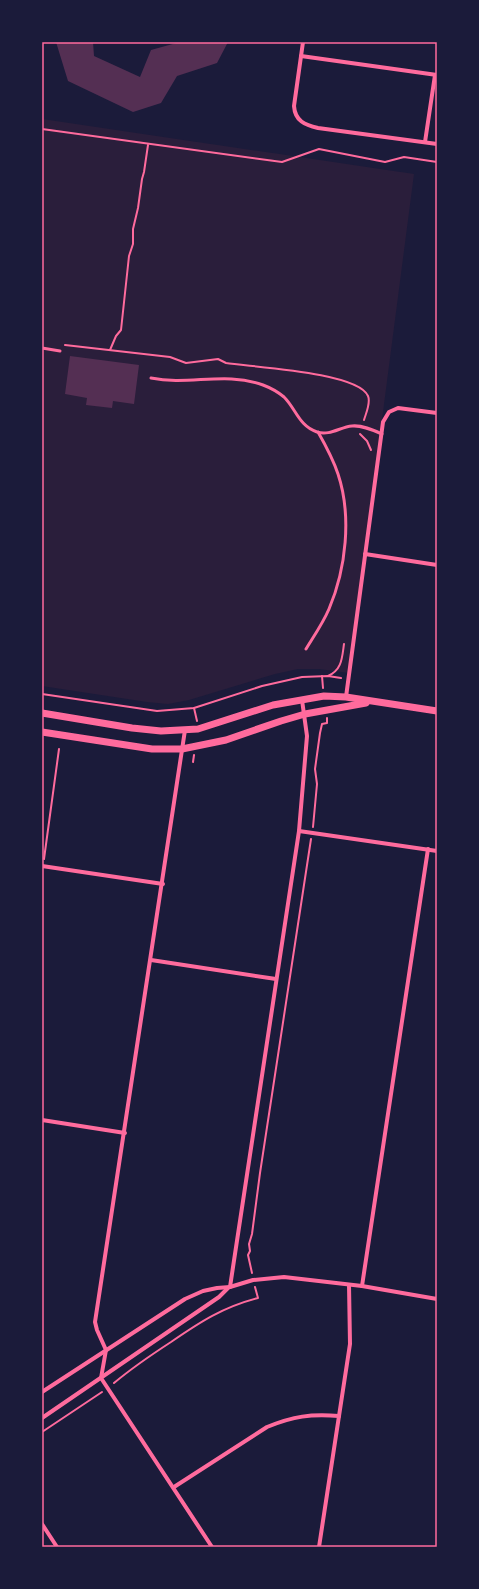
<svg xmlns="http://www.w3.org/2000/svg" width="479" height="1589" font-family="'Roboto Condensed',sans-serif">
<style>
.green{fill:#2a1e3b}
.building{fill:#542f53}
.lines{fill:none;stroke-linecap:round;stroke-linejoin:round}
.path{stroke:#ff6b9d;stroke-width:2}
.service{stroke:#ff6b9d;stroke-width:3}
.minor{stroke:#ff6b9d;stroke-width:4}
.tertiary{stroke:#ff6b9d;stroke-width:7}
.neatline{fill:none;stroke:#ff6b9d;stroke-width:1.5}
</style>
<rect width="100%" height="100%" fill="#1b1b3a"/>
<polygon class="green" points="42,119 414,174 349,673 319,669 298,669 275,674 189,700 168,704 147,702 42,686"/>
<g class="building">
<polygon points="56,42 93,42 94,56 140,77 151,50 180,42 228,42 217,63 177,76 161,103 133,112 68,81"/>
<polygon points="70,356 139,365 134,404 113,401 112,408 86,405 87,398 65,394"/>
</g>
<g class="lines">
<g class="path">
<polyline points="42,129 282,162 319,149 385,162 404,157 437,162"/>
<path d="M65,345L170,357L186,363L218,359L226,363C251,367 358,372 368,396C371,403 366,413 364,420"/>
<polyline points="110,350 116,336 121,330 129,256 133,244 133,229 138,208 142,179 144,172 148,145"/>
<polyline points="360,434 367,441 371,450"/>
<polyline points="322,676 323,688"/>
<path d="M328,676C342,670 342,658 344,644"/>
<polyline points="42,694 157,711 194,708 262,686 302,677 328,676 341,678"/>
<polyline points="194,708 197,721"/>
<polyline points="193,762 194,755"/>
<polyline points="313,827 317,784 315,769 320,733 322,724 327,723 327,718"/>
<polyline points="44,859 59,749"/>
<polyline points="252,1273 248,1255 250,1251 249,1244 252,1234 260,1173 311,839"/>
<path d="M114,1383C132,1368 151,1355 171,1342C200,1322 223,1307 258,1298L255,1287"/>
<polyline points="42,1432 102,1392"/>
</g>
<g class="service">
<polyline points="42,348 60,351"/>
<path d="M151,378C189,386 225,371 263,385C271,388 278,392 284,397C296,409 299,426 317,432C330,436 340,427 352,426C362,425 373,430 382,434"/>
<path d="M306,649C314,636 323,623 329,609C346,569 352,516 338,474C333,459 326,446 318,432"/>
</g>
<g class="minor">
<path d="M303,42L294,106C295,121 305,125 318,128L437,144"/>
<polyline points="301,56 437,75"/>
<polyline points="425,142 435,75"/>
<polyline points="365,554 437,565"/>
<polyline points="346,697 383,422 389,412 398,408 437,413"/>
<polyline points="185,730 95,1322 97,1330 106,1350 101,1378 212,1547"/>
<polyline points="299,831 437,851"/>
<polyline points="42,866 163,884"/>
<polyline points="151,960 276,979"/>
<polyline points="42,1120 125,1133"/>
<polyline points="362,1286 428,849"/>
<polyline points="230,1287 299,831 307,736 302,700"/>
<polyline points="42,1392 185,1299 203,1291 217,1288 230,1287 253,1280 284,1277 362,1286 437,1299"/>
<polyline points="42,1418 219,1297 229,1287"/>
<path d="M174,1487L267,1427C294,1416 310,1414 339,1416"/>
<polyline points="42,1524 57,1547"/>
<polyline points="319,1547 350,1344 349,1285"/>
</g>
<g class="tertiary">
<polyline points="42,713 132,728 161,731 198,729 273,705 324,696 346,697 437,711"/>
<polyline points="42,732 152,749 182,749 226,740 281,721 305,714 366,703"/>
</g>
</g>
<rect width="479" height="1589" fill="none" stroke="#1b1b3a" stroke-width="86"/>
<rect x="43" y="43" width="393" height="1503" class="neatline"/>
</svg>
